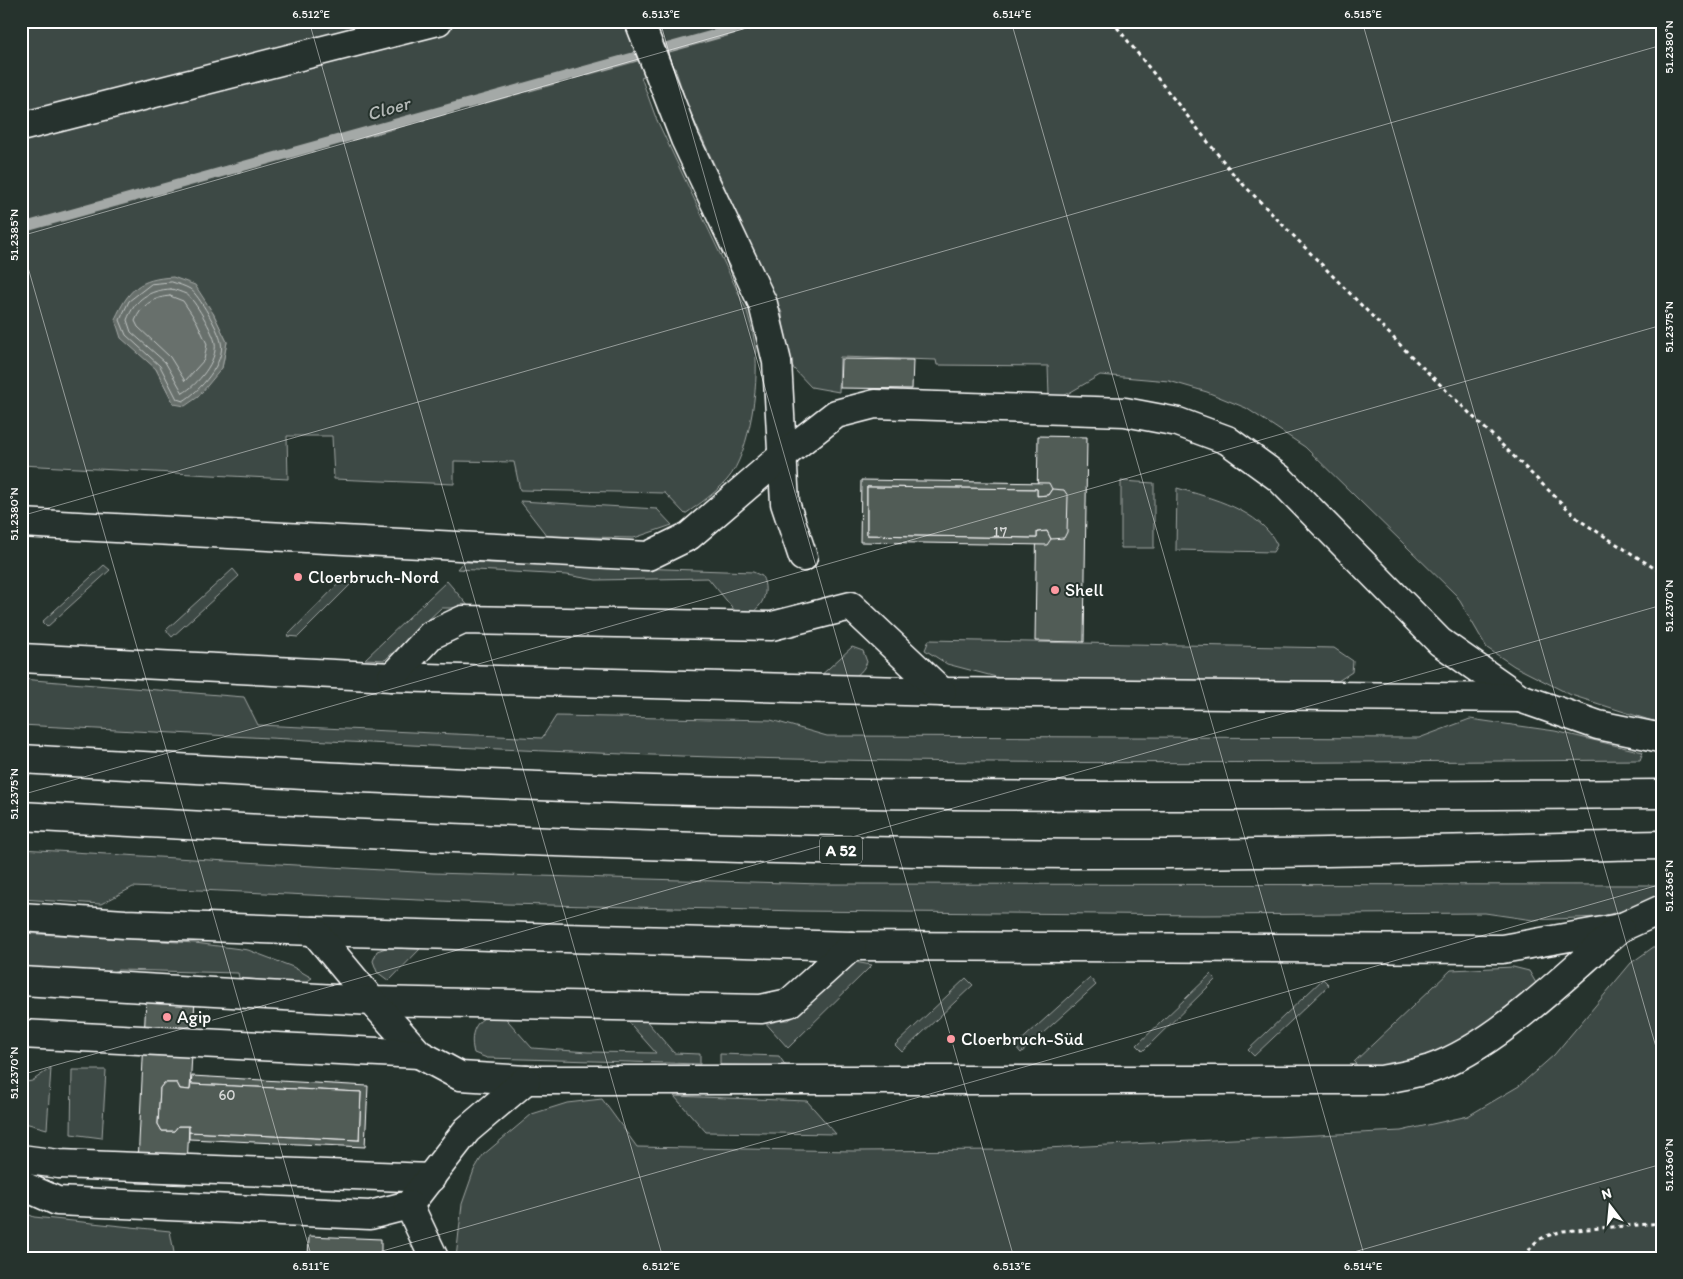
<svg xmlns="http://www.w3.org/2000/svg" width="1683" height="1279" font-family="Itim,sans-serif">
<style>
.green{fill:#3e4944;stroke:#9ea4a2;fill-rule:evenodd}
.water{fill:#67706c;stroke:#a4a9a7}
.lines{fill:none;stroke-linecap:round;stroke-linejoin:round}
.shore{stroke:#c2c6c4;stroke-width:1}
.stream{stroke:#a4a9a7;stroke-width:10}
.building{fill:#515c57;stroke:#fff}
.minor-casing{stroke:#fff;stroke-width:31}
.highway-casing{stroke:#fff;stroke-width:31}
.path{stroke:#fff;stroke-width:3;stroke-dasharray:4 4;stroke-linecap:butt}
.minor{stroke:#26332d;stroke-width:28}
.highway{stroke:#26332d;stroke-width:28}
.ticks{fill:none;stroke:#fff;stroke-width:1;stroke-opacity:0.45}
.poi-dot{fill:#ff9aa2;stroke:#26332d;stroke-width:2}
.labels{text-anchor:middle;stroke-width:4;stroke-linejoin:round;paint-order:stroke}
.number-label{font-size:15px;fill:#d4d6d5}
.shield{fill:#26332d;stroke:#bec2c0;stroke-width:1}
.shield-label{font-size:16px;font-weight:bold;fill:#fff}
.poi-label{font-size:18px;fill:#fff;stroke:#26332d;text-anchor:start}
.water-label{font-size:19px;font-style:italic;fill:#b3b8b6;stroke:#26332d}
.neatline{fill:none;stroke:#fff;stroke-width:2}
.ticks-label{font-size:12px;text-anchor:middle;fill:#fff}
</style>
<rect width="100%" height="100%" fill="#26332d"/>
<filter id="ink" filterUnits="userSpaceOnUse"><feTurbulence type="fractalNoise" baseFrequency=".02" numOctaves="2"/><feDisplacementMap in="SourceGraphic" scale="10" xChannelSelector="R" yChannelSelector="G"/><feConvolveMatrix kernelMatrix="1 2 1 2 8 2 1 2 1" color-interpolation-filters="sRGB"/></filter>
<g filter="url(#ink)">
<g class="green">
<polygon points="21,21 393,21 21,115"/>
<path d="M468,21H615L622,27L643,21H1662V724L1571,695L1514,666L1487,648L1457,596L1305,447L1246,408L1207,392L1169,381L1100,375L1062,397L1049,396L1048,366L937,365L936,360L840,357L839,392L811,387L794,369L785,350L782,313L687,105L675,68L641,77L656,118L747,311C749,320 753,330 754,340C761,375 751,453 727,480C715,493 700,504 685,514L665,493L520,490L514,462L454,461V484L334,479L332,436H287L288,479L21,465V135ZM213,313L227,342L222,368L174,404L156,369Z"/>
<polygon points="1121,481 1154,483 1154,548 1121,548"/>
<path d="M1177,488C1211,498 1261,510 1277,545L1273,552L1176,550Z"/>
<polygon points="520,501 657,509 672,525 634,538 547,536"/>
<path d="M463,562L753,572L762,576C771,595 760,613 740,617L708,578L596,580L567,575L457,569Z"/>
<polygon points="104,565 110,570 47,627 42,622"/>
<polygon points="233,569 239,576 172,637 166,630"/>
<polygon points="344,578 356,579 298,637 287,636"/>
<polygon points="447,581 470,608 441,608 385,660 365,659"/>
<polygon points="929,640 1334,648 1353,661 1352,672 1338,681 1004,679 947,664 925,650"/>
<path d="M852,647L863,651L867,662C857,685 839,678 818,678Z"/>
<path d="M21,679L244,697L258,725L542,738L556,716L771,720L827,736L1419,738L1470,719L1555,731L1643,752L1640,760C1331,762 1021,766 712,757C482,750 251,737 21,725Z"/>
<polygon points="21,849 433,873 822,884 1662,885 1662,895 1638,907 1598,917 1533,920 1485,913 1203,915 800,911 507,904 133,887 101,904 21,899"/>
<polygon points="21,933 195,943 248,950 293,967 312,978 303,984 239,978 238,973 118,970 103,975 21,970"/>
<polygon points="1662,941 1662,1258 456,1258 462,1204 474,1170 483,1155 532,1114 567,1103 602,1099 637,1147 854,1151 1004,1150 1401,1131 1468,1116 1519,1086 1554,1055 1631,963"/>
<polygon points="386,948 420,949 389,981 377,972 373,961 377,951"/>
<polygon points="854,962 872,965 788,1048 763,1020 789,1020"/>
<polygon points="1513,967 1529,971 1536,983 1531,994 1441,1054 1404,1064 1361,1070 1354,1062 1451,970"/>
<polygon points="1211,974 1216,979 1143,1051 1137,1045"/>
<polygon points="966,978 973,985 902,1052 895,1045"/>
<polygon points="1090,978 1096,985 1021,1053 1015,1046"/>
<polygon points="1323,979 1329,985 1254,1056 1248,1050"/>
<path d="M501,1013L532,1048L588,1052L656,1053L625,1018L643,1017L674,1053L700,1054V1064L487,1058L474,1053C468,1030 478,1015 501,1013Z"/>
<polygon points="720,1054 779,1056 786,1066 720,1065"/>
<polygon points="51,1068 47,1129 21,1122 21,1083 32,1081"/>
<polygon points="72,1070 106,1070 102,1138 71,1134"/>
<polygon points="674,1096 807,1101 836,1134 706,1132"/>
<polygon points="21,1211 34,1217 170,1231 175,1258 21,1258"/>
</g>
<path class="water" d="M173,277L195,285L213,313L227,342L222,368L198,397L185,406L174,404L156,369L121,338L115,319C129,289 139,279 173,277Z"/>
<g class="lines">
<g class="shore">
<path d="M172,282C178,284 185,286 190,289C199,295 219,331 221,342C226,362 199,392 183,401L177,399L160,366L126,335L120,320L129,301L151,284Z"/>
<path d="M171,289C176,290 181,292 186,294C194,298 214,334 215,343C218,361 197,385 183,393L165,362L131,332L127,320C135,299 149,290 171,289Z"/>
<path d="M170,296L183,301L197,322L207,344L204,360L185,381L170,357L138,327L135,321C141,305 154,297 170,296Z"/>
</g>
<polyline class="stream" points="21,228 764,21"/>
</g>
<g class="building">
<polygon points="841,359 913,360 912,389 840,388"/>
<polygon points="1038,436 1087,437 1084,642 1035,641"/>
<polygon points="861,480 1049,483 1052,489 1048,495 1037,496 1037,489 867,487 867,535 1037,538 1037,532 1047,531 1051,539 1047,545 860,542"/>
<polygon points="867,487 1037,489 1037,496 1048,495 1052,489 1064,490 1068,496 1067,532 1064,538 1051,539 1047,531 1037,532 1037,538 867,535"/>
<polygon points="147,978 196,981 190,1090 180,1089 177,1083 164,1083 160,1088 158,1124 162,1131 174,1131 178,1126 189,1126 186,1185 137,1183"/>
<polygon points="192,1076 368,1086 365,1147 189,1139 189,1132 359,1140 361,1092 191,1084"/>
<polygon points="164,1083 177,1083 180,1089 190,1090 191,1084 361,1092 359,1140 189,1132 189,1126 178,1126 174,1131 162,1131 158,1124 160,1088"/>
<polygon points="309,1236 381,1239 381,1258 308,1258"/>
</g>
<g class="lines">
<defs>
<g id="minor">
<polyline points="639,21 685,139 763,304 777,362 785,503 803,557"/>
<polyline points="21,127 438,21"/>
<polyline points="21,523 648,556 689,536 782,456 836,414 875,404 1125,412 1178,422 1227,440 1279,478 1440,642 1520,698 1598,725 1652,736"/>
<polyline points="21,658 392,677 942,692 1520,698"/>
<polyline points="392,677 431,635 463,620 772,626 851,606 942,692"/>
<polyline points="21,917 125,924 314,931 852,946 1502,949 1620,928 1662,909"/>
<polyline points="314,931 372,1001 761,1009 789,1003 852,946"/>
<path d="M21,981L372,1001L419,1054L460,1076L526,1080H1381C1397,1077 1414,1074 1430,1069C1495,1047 1567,974 1620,928"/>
<polyline points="21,1034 419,1054"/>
<polyline points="21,1159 59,1164 431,1178"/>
<polyline points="21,1185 57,1201 370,1215 409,1205 467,1130 526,1080"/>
<polyline points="409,1205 434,1258"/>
</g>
<g id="highway">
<polyline points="1652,736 1662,739"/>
<path d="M21,759C260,773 499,787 738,792C1046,798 1354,796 1662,794"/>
<path d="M21,816C392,837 763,854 1134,854C1310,854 1486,848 1662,845"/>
</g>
</defs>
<use href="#minor" class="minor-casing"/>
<use href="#highway" class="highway-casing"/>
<g class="path">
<polyline points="1112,21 1235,176 1415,360 1579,520 1662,573"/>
<path d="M1526,1258C1532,1239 1545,1236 1563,1231L1662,1223"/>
</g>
<use href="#minor" class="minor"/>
<use href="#highway" class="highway"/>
</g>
</g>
<path class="ticks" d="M309,21L663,1258M660,21L1014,1258M1011,21L1365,1258M1362,21L1662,1068M21,236L771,21M21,243L312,1258M21,516L1662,45M21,795L1662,325M21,1075L1662,605M358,1258L1662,884M1333,1258L1662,1164"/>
<g class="poi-dot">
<circle cx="298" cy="577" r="5"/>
<circle cx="1055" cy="590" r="5"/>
<circle cx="167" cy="1017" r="5"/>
<circle cx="951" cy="1039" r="5"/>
</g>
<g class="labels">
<g class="number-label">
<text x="1000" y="537">17</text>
<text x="227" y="1100">60</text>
</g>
<rect class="shield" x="820" y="836.5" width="42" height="27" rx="4"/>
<g class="shield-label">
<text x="841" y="856">A 52</text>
</g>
<g class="poi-label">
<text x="308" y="583">Cloerbruch-Nord</text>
<text x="1065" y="596">Shell</text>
<text x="177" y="1023">Agip</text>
<text x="961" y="1045">Cloerbruch-Süd</text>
</g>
<g class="water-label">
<text transform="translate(388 108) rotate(-16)" y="7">Cloer</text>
</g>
</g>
<rect width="1683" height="1279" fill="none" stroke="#26332d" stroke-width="55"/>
<g transform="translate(1610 1206) rotate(344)" stroke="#26332d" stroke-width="4" paint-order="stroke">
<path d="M0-4L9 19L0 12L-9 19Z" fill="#ffffff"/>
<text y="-8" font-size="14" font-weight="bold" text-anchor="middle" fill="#ffffff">N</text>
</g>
<rect x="28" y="28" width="1628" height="1224" class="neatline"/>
<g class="ticks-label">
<text x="311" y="18">6.512°E</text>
<text x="661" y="18">6.513°E</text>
<text x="1012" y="18">6.514°E</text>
<text x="1363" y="18">6.515°E</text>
<text transform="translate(1669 47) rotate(-90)" y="4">51.2380°N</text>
<text transform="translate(14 235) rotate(-90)" y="4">51.2385°N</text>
<text transform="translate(1669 327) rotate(-90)" y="4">51.2375°N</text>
<text transform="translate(14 514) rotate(-90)" y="4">51.2380°N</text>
<text transform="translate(1669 606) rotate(-90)" y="4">51.2370°N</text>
<text transform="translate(14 794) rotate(-90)" y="4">51.2375°N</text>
<text transform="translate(1669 886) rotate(-90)" y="4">51.2365°N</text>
<text transform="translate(14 1073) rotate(-90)" y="4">51.2370°N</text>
<text transform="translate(1669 1165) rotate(-90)" y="4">51.2360°N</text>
<text x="311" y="1270">6.511°E</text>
<text x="661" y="1270">6.512°E</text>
<text x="1012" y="1270">6.513°E</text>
<text x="1363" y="1270">6.514°E</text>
</g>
</svg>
